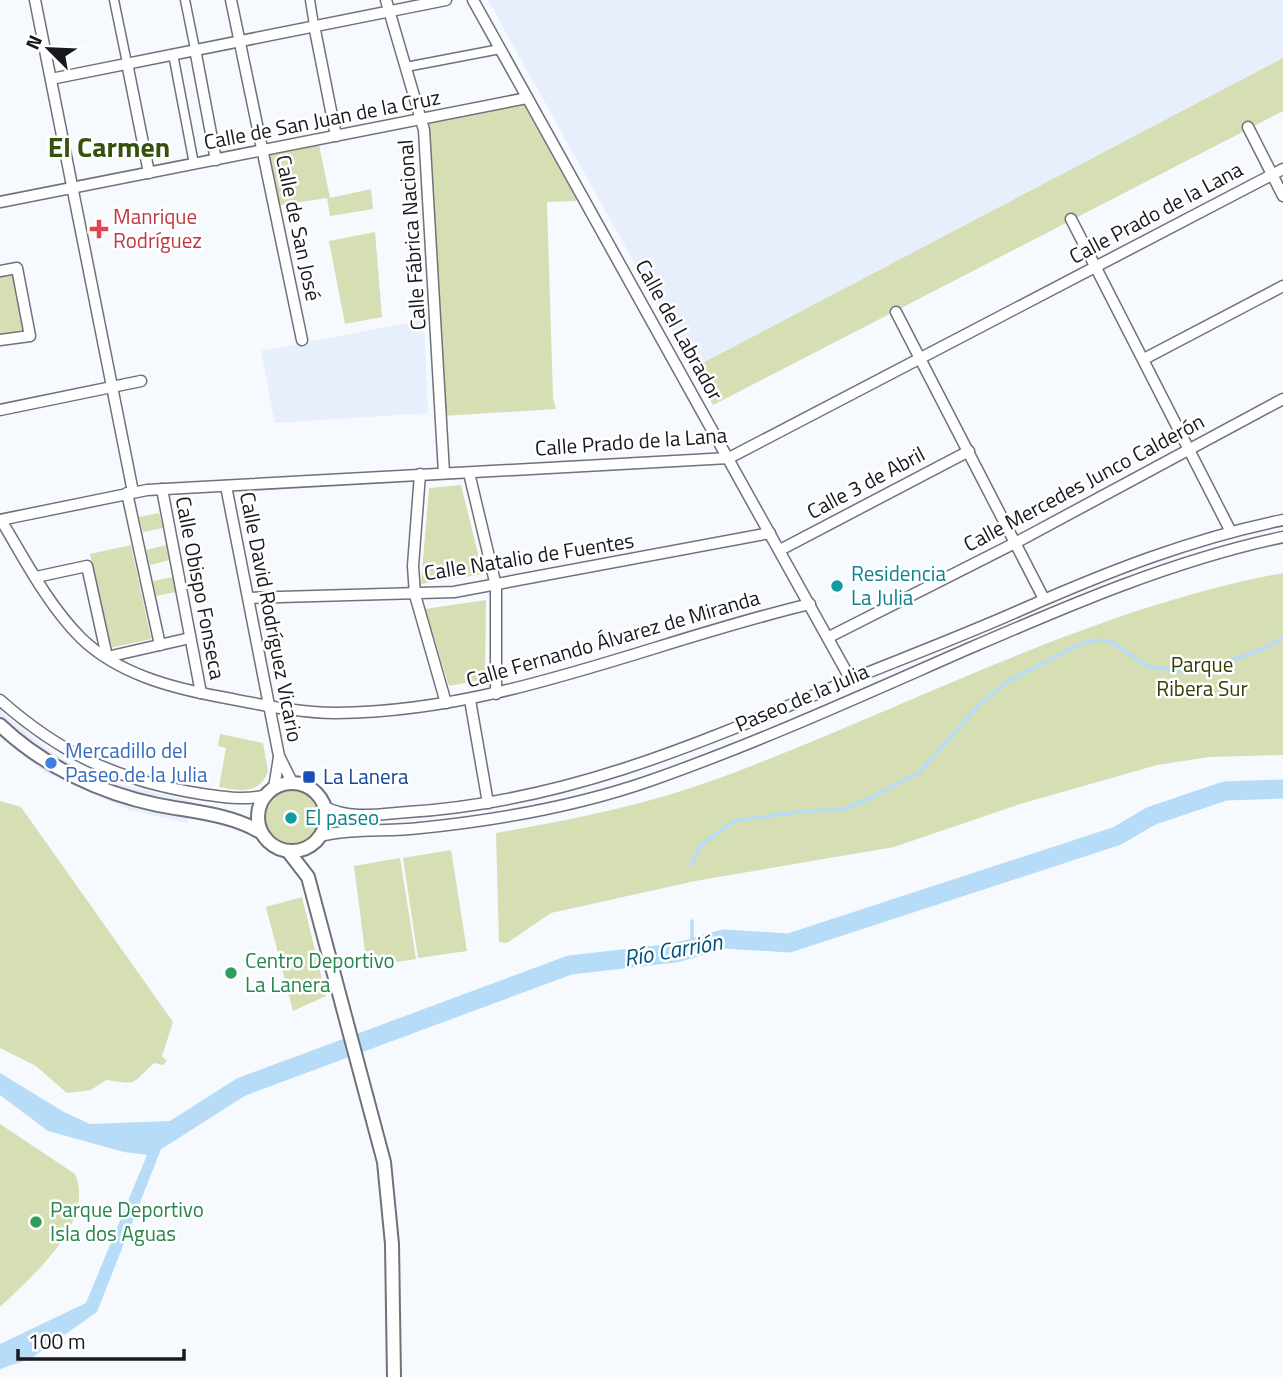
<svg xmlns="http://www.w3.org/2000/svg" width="1283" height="1377" font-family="'Titillium Web',sans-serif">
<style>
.built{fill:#e7effd}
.green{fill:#d6deb4}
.water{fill:#b6dcf8}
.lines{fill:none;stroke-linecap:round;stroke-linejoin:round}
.stream{stroke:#b6dcf8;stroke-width:3.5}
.river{stroke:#b6dcf8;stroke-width:19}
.pedestrian-casing{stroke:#6d727b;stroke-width:11}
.minor-casing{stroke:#6d727b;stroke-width:13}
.tertiary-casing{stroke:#6d727b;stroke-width:16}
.pedestrian{stroke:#fff;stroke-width:8}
.minor{stroke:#fff;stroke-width:10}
.tertiary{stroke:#fff;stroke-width:12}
.health-dot{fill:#e0444e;stroke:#fff;stroke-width:2.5}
.culture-dot{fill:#0f9aa8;stroke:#fff;stroke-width:2.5}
.shop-dot{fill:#3f7fe0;stroke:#fff;stroke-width:2.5}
.transit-dot{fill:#1a4fb4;stroke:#fff;stroke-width:2.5}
.leisure-dot{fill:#2e9e5b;stroke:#fff;stroke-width:2.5}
.labels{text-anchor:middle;stroke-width:5;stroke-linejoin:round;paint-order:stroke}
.street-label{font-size:21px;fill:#17191c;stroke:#fff}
.health-label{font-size:21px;fill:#be3a42;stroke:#fff;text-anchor:start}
.culture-label{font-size:21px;fill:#0d838f;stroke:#fff;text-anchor:start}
.park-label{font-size:21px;fill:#363c04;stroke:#fff}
.shop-label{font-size:21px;fill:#366cbe;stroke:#fff;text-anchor:start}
.transit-label{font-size:21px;fill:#164399;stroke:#fff;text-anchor:start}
.leisure-label{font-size:21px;fill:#27864d;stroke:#fff;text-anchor:start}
.water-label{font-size:23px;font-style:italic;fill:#00527d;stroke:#fff}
.district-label{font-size:28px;font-weight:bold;fill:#34520c;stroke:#fff}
</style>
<rect width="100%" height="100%" fill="#f6f9fd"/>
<g class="built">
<polygon points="488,0 1283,0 1283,58 693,368"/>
<polygon points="424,320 428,413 275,423 261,351"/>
<polygon points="0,711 50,751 81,769 123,785 191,801 187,823 129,810 46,773 0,738"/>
</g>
<g class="green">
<polygon points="1283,58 1283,111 713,405 693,368"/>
<polygon points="527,98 582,195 575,201 547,202 553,398 556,409 443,416 423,119"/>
<polygon points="318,140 330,198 371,189 373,209 330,216 327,198 274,206 262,151"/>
<polygon points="375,232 382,317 345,324 329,241"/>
<polygon points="13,274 25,330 0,334 0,277"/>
<polygon points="461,485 483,574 421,584 429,488"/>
<polygon points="159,513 163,528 143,532 139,517"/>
<polygon points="131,545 151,639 110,648 90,554"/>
<polygon points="166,545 170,560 150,565 146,550"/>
<path d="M1283,573V755L1209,757L1157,765L1020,804L894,847L695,881L551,913L507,943L499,942L496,833C570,820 646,805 717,779C904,710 1085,610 1283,573Z"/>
<polygon points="173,577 176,592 156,596 153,581"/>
<polygon points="486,600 485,679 449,686 425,609"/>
<path d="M220,734L263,743L268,771C260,795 239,791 219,787L226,748L218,746Z"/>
<circle cx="292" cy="817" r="34"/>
<path d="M0,801L21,807L173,1022L162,1056L167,1061L163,1065L154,1063C131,1084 139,1085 106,1080L91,1090L67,1093L36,1066L0,1048Z"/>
<polygon points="451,850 467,951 418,958 403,858"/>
<polygon points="400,858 416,959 367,967 354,866"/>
<polygon points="302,897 326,996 293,1011 266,907"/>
<path d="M0,1124L75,1174C96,1223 31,1277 0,1307Z"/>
</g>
<polygon class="water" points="0,1073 64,1112 90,1124 172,1121 97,1312 30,1359 0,1369 0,1344 86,1303 147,1155 124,1152 48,1131 0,1095"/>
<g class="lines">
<g class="stream">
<polyline points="691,865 700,846 734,821 804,811 840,810 869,799 920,772 979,705 1007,682 1078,645 1095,640 1110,641 1147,666 1193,673 1258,651 1283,638"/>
<polyline points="692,921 692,948"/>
</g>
<polyline class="river" points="146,1139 158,1140 241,1087 570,965 675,953 724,939 789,943 1117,836 1151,816 1225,791 1283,789"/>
<defs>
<g id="pedestrian">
<polyline points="114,0 127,63"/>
<polyline points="185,0 195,49"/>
<polyline points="310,0 314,25"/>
<polyline points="173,54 194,164"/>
<polyline points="406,67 500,49"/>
</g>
<g id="minor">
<polyline points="35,0 133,492"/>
<polyline points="231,0 302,340"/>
<polyline points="386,0 424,130 444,473"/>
<polyline points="473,0 851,680"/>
<polyline points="314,25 336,136"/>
<polyline points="195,49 216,160"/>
<polyline points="127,63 149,173"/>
<polyline points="51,79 446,0"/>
<polyline points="1248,127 1283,196"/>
<polyline points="0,202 527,98"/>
<polyline points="1071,219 1231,532"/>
<polyline points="0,271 17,268 30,336 0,340"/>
<polyline points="896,312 1044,599"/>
<polyline points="1144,359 1283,286"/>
<polyline points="0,410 141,381"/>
<polyline points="469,473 496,586 496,694"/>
<polyline points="420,474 413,566 415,595 446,703"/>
<polyline points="226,486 279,756 292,782"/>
<polyline points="162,489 201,693"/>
<polyline points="127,493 160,645"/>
<polyline points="0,520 147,490 729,458 1283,169"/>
<path d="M1,520C25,560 48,605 81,638C118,674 172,688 221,697C258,704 298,713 336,713C501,712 652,641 810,604"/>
<polyline points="780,550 969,451"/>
<polyline points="36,577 87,566 107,657 190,638"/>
<polyline points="249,598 454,592 770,533"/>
<polyline points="829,637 1017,542 1283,399"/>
<path d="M0,700C62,755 120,781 202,794C224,797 244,801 266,795"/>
<polyline points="470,700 488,803"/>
<polyline points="274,788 279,757"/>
<path d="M325,807C350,820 381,814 408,812C569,802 705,741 852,679C909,656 967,634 1023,609C1107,572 1193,538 1283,520"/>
<path d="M320,836C353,828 387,832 420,828C499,820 578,806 652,780C760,742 865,694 970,648C1072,604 1174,560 1283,537"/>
</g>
<g id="tertiary">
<path d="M0,725C43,766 100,793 158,805C194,812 231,814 262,833"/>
<circle cx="292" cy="817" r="34"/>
<polyline points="288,851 308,877 384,1162 392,1244 394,1377"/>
</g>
</defs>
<use href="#pedestrian" class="pedestrian-casing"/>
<use href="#minor" class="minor-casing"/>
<use href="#tertiary" class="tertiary-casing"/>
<use href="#pedestrian" class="pedestrian"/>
<use href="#minor" class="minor"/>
<use href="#tertiary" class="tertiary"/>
</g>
<path class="health-dot" d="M95.5 218.5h7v7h7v7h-7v7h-7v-7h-7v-7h7z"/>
<g class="culture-dot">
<circle cx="837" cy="586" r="7"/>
<circle cx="291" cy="818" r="7"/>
</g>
<circle class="shop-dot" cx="51" cy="763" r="7"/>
<rect class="transit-dot" x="302" y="770" width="14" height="14" rx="3.5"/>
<g class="leisure-dot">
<circle cx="231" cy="973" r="7"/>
<circle cx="36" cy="1222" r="7"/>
</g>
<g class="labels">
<g class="street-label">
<text transform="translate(322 120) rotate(-11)" y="7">Calle de San Juan de la Cruz</text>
<text transform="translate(1156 213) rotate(-28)" y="7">Calle Prado de la Lana</text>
<text transform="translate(298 228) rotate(78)" y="7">Calle de San José</text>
<text transform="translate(412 235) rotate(-94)" y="7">Calle Fábrica Nacional</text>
<text transform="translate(679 330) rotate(61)" y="7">Calle del Labrador</text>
<text transform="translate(631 442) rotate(-4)" y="7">Calle Prado de la Lana</text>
<text transform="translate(866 483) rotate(-28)" y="7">Calle 3 de Abril</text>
<text transform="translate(1084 483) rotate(-28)" y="7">Calle Mercedes Junco Calderón</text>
<text transform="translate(529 557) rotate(-9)" y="7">Calle Natalio de Fuentes</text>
<text transform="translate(200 588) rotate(79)" y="7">Calle Obispo Fonseca</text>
<text transform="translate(271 617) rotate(79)" y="7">Calle David Rodríguez Vicario</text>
<text transform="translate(613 639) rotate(-16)" y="7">Calle Fernando Álvarez de Miranda</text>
<text transform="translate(802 698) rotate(-23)" y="7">Paseo de la Julia</text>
</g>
<g class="health-label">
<text x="113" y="224">Manrique<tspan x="113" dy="24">Rodríguez</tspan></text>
</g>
<g class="culture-label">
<text x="851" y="581">Residencia<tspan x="851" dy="24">La Julia</tspan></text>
<text x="305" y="825">El paseo</text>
</g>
<g class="park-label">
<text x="1202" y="672">Parque<tspan x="1202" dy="24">Ribera Sur</tspan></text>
</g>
<g class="shop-label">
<text x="65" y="758">Mercadillo del<tspan x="65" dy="24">Paseo de la Julia</tspan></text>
</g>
<g class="transit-label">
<text x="323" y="784">La Lanera</text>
</g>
<g class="leisure-label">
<text x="245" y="968">Centro Deportivo<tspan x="245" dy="24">La Lanera</tspan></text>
<text x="50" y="1217">Parque Deportivo<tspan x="50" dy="24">Isla dos Aguas</tspan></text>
</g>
<g class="water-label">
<text transform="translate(673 950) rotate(-10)" y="8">Río Carrión</text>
</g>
<g class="district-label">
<text x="109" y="157">El Carmen</text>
</g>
</g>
<g transform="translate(49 49) rotate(294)" stroke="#ffffff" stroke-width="5" paint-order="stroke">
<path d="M0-5L12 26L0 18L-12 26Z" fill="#17191c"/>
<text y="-10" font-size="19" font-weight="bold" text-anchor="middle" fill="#17191c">N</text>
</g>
<path d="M18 1349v10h166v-10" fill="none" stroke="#17191c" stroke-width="3.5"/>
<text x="28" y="1349" font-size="21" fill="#17191c" stroke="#ffffff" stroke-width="5" paint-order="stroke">100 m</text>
</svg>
